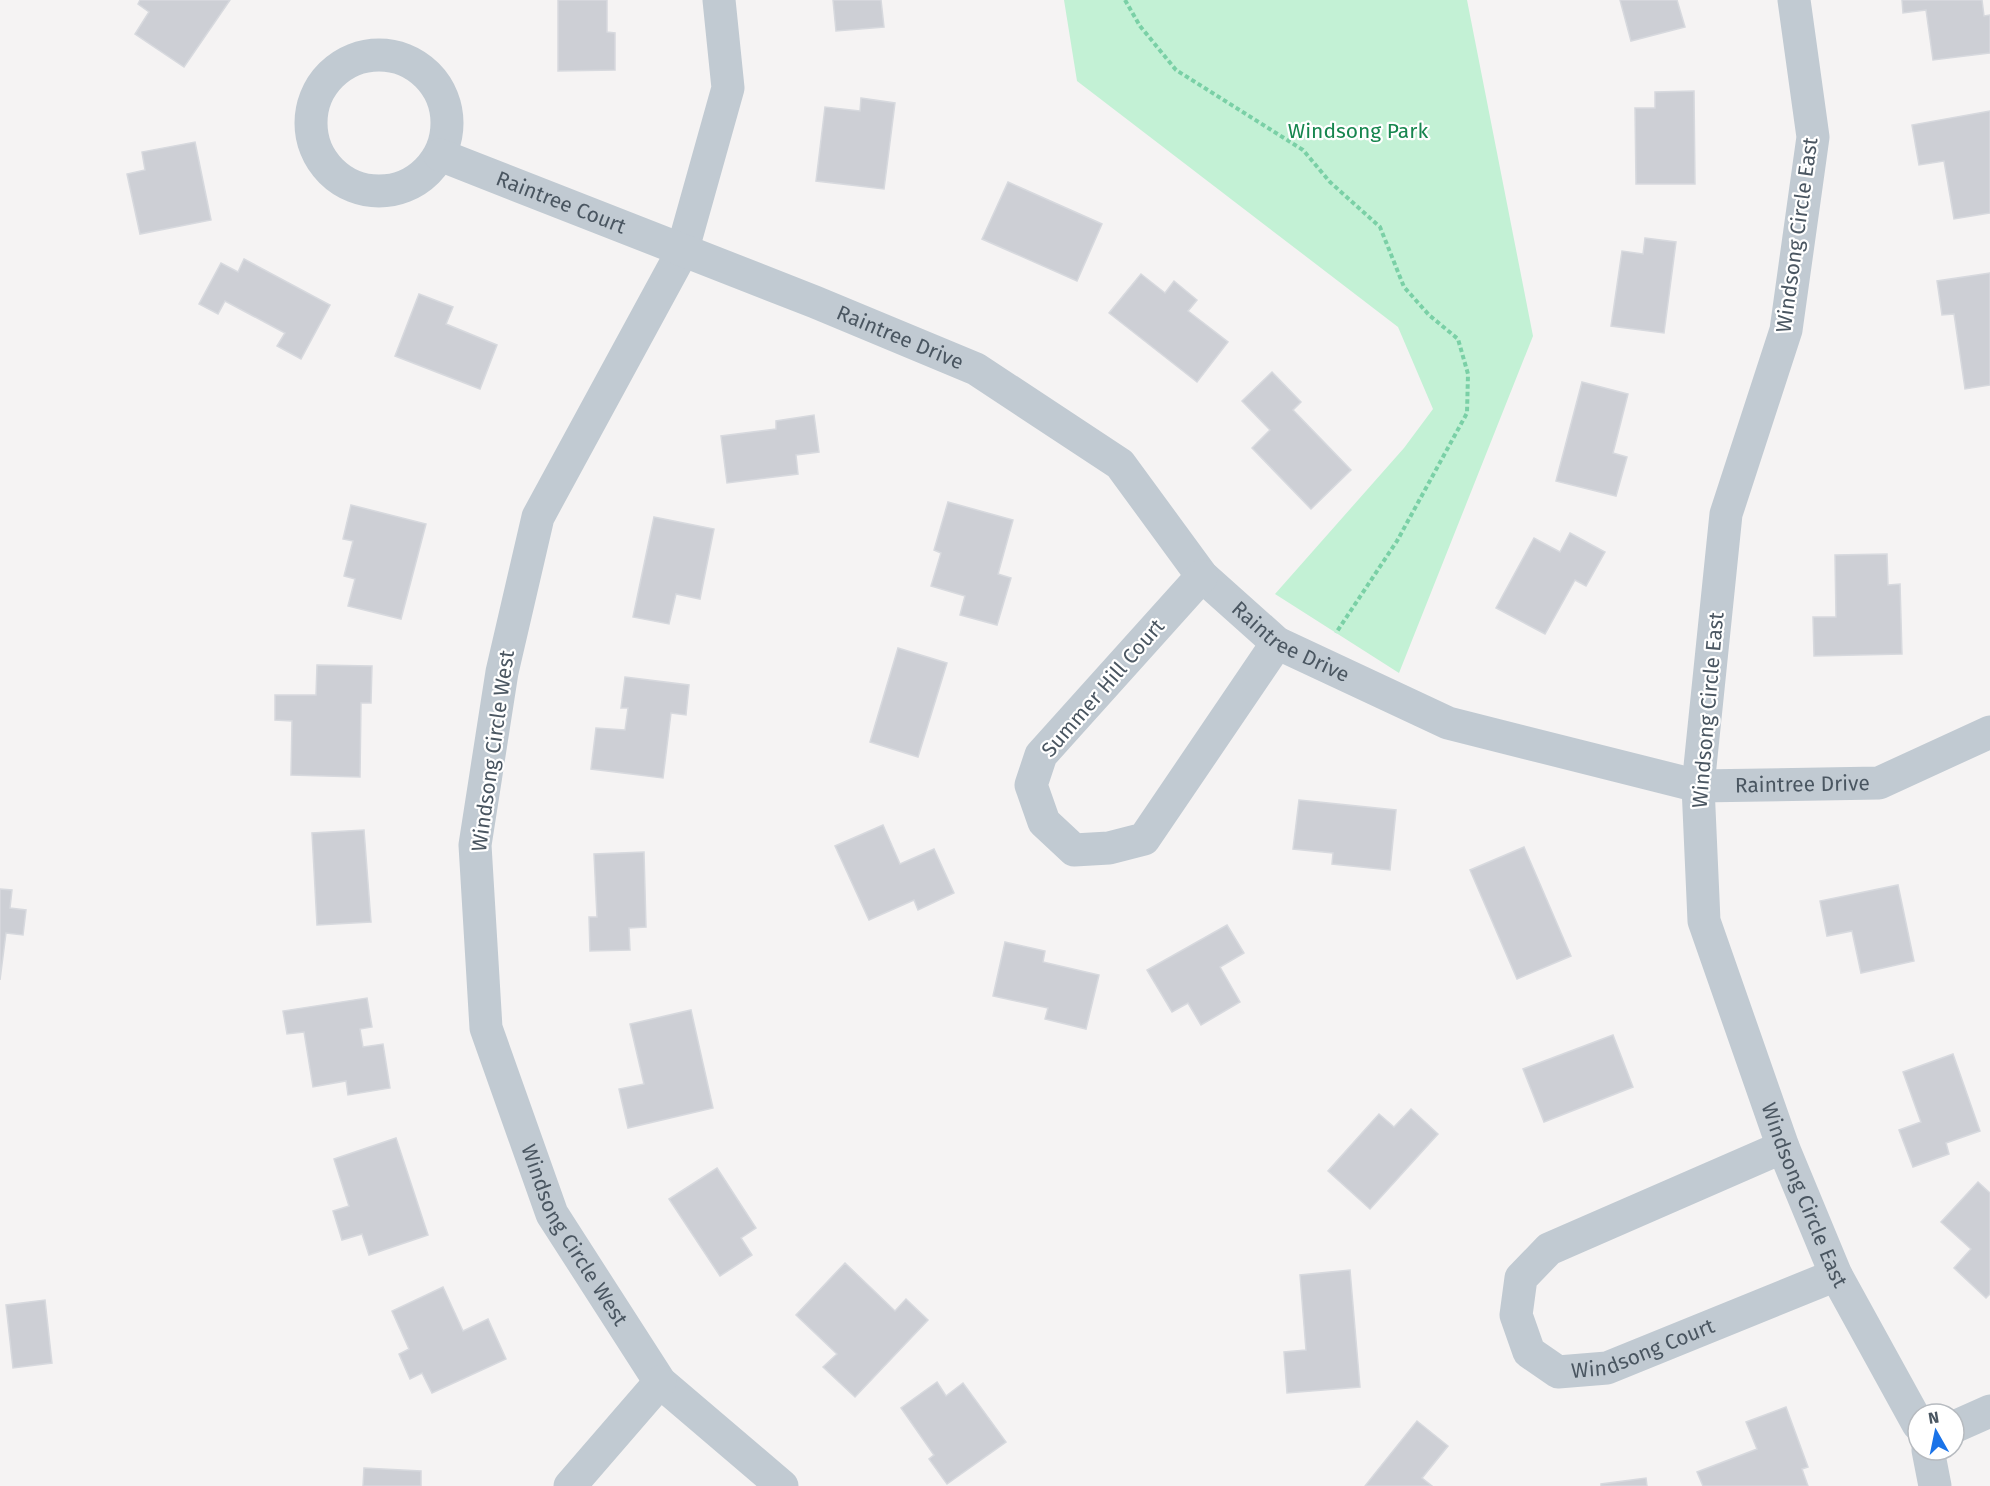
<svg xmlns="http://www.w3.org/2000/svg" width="1990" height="1486" font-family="'Fira Sans',sans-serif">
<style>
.green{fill:#c3f1d5}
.building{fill:#cdcfd5;stroke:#d7d9de;stroke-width:1.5}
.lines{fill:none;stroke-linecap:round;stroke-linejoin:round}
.path{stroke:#7ad0a6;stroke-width:4;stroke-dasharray:4.5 3;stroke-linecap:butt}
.minor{stroke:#c1cad2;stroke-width:33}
.labels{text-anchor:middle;stroke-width:4.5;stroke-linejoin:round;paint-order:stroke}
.park-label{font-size:21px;fill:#17864f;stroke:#fff}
.street-label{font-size:21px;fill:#4a5661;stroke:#fff}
</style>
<rect width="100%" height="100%" fill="#f5f3f3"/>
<polygon class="green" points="1064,0 1467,0 1533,336 1399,673 1275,594 1404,448 1433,409 1398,327 1077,81"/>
<g class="building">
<polygon points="140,0 230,0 184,67 135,34 149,12 138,4"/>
<polygon points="558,0 607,0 607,32 615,33 615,70 558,71"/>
<polygon points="833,0 881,0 884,27 836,31"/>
<polygon points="1620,0 1677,0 1685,27 1631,41"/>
<polygon points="1902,0 1982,0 1984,16 1990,15 1990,53 1933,60 1926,10 1903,13"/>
<polygon points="1694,91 1695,184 1636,184 1635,108 1655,108 1655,92"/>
<polygon points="861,98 895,103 884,189 816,181 825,107 860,111"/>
<polygon points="1990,111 1990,213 1954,219 1944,161 1919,165 1912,125"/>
<polygon points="195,142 211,220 140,234 127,174 145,170 142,152"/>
<polygon points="1008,182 1102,224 1077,281 982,239"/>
<polygon points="1645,238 1676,242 1664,333 1611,326 1622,251 1643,254"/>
<polygon points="244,259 330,305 301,359 277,346 285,333 225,301 218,314 199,304 221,263 238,272"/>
<polygon points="1990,273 1990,385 1965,389 1954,314 1942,315 1937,281"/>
<polygon points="1141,274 1165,293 1174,281 1197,300 1188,311 1228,342 1197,382 1109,313"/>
<polygon points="419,294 453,307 446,324 497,345 480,389 395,356"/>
<polygon points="1272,372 1301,402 1293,410 1351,470 1311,509 1252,448 1270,430 1242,401"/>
<polygon points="1582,382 1628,394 1613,453 1627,457 1616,496 1556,481"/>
<polygon points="814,415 819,452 796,455 798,474 727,483 721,436 776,429 776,421"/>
<polygon points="948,502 1013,520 998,574 1011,578 997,625 960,615 965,596 931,586 941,553 934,550"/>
<polygon points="351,505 426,524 401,619 348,606 355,579 344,576 353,541 343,539"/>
<polygon points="654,517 714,529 700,599 676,594 669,624 633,617"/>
<polygon points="1570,533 1605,552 1586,586 1575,580 1545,634 1496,608 1534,538 1560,552"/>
<polygon points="1887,554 1888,585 1900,584 1902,654 1814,656 1813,617 1836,617 1835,555"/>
<polygon points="898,648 947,663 918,757 870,742"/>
<polygon points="317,665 372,666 371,703 361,703 360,777 291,775 292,721 275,720 275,695 316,695"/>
<polygon points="625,677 689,685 686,715 671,713 663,778 591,769 596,728 625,730 628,708 621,708"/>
<polygon points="1299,800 1396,810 1390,870 1332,864 1333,853 1293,849"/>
<polygon points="883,825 900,864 934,849 954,893 918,910 914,900 869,920 835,846"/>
<polygon points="364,830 371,922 317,925 312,833"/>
<polygon points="1524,847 1571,956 1517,979 1470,870"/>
<polygon points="644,852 646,927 629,928 630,950 590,951 589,917 597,917 594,854"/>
<polygon points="1898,885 1914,961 1861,973 1852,931 1827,936 1820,901"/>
<polygon points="0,889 12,890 10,908 26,910 23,935 6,933 0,980"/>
<polygon points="1227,925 1244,953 1220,967 1240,1002 1201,1025 1188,1003 1172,1012 1147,970"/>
<polygon points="1005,942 1045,951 1043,962 1099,975 1086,1029 1045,1019 1048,1008 993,996"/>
<polygon points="367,998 372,1027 360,1029 363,1047 383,1044 390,1088 348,1095 346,1081 313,1087 304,1032 287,1034 283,1011"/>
<polygon points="691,1010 713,1108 628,1128 619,1089 644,1084 630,1024"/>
<polygon points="1613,1035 1633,1087 1544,1122 1523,1069"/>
<polygon points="1953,1054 1980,1131 1946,1143 1949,1154 1913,1167 1899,1130 1921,1122 1903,1072"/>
<polygon points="1411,1109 1438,1134 1370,1209 1328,1171 1379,1114 1394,1127"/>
<polygon points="396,1138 428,1235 369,1255 362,1234 342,1240 333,1211 349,1206 334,1159"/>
<polygon points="717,1168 756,1228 741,1238 752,1255 720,1276 669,1199"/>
<polygon points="1978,1182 1990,1193 1990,1294 1986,1298 1954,1268 1971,1249 1941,1222"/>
<polygon points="845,1263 895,1311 906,1299 928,1320 855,1397 823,1367 837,1354 796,1315"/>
<polygon points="1350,1270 1360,1387 1287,1393 1284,1352 1306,1350 1300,1275"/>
<polygon points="443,1287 463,1331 488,1319 506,1359 432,1393 422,1373 410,1379 399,1354 409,1349 392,1311"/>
<polygon points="45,1300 52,1363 13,1368 6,1305"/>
<polygon points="937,1382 946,1396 963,1383 1006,1442 947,1484 929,1459 934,1455 901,1408"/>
<polygon points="1786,1407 1808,1467 1802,1469 1808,1486 1703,1486 1697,1472 1757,1449 1746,1422"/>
<polygon points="1417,1421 1448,1446 1422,1478 1432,1486 1365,1486"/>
<polygon points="364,1468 421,1471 421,1486 363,1486"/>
<polygon points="1646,1478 1647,1486 1601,1486 1601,1484"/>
</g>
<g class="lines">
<polyline class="path" points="1125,0 1140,26 1176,70 1303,150 1330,182 1380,227 1404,287 1429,315 1458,339 1468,374 1467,413 1397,541 1336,633"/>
<g class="minor">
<path id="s1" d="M719,0L728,88L682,252L538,517L502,672L475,845L486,1028L552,1214L660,1382L782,1486"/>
<path id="s2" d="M1794,0L1813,137L1786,330L1726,514L1698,786L1704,921L1783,1147L1836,1275L1918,1424"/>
<circle cx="379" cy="123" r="68"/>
<path id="s3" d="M440,155L815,302L976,369L1120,464L1202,576L1277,643L1448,723L1698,786L1879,783L1990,732"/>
<polyline points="1202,576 1041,755 1031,785 1044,822 1074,850 1109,848 1144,839 1277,643"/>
<path id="s4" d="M1783,1147L1549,1249L1521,1278L1516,1315L1529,1352L1558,1372L1607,1368L1836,1275"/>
<polyline points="1954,1427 1990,1411"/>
<polyline points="1928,1450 1935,1486"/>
<polyline points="570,1486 660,1382"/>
</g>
</g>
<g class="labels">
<g class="park-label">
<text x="1358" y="138">Windsong Park</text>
</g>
<g class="street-label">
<text dy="7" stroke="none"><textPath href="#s3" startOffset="130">Raintree Court</textPath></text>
<text transform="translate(1797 235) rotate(-82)" y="7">Windsong Circle East</text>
<text dy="7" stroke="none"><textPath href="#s3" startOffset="495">Raintree Drive</textPath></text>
<text dy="7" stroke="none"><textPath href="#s3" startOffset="1000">Raintree Drive</textPath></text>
<text transform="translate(1103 688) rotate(-49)" y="7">Summer Hill Court</text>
<text transform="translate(1708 710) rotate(-85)" y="7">Windsong Circle East</text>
<text transform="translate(493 751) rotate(-82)" y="7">Windsong Circle West</text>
<text dy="7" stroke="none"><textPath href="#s3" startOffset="1540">Raintree Drive</textPath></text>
<text dy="7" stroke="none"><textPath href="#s2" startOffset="1227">Windsong Circle East</textPath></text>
<text dy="7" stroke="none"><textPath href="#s1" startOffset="1304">Windsong Circle West</textPath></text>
<text dy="7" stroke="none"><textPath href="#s4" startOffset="496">Windsong Court</textPath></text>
</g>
</g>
<g transform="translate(1936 1432) rotate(351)"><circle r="28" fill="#ffffff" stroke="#b7bbc0" stroke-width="1.5"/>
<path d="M0-4.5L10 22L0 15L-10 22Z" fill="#1a73e8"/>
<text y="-9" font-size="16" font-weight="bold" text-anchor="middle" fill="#4a5661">N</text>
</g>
</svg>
